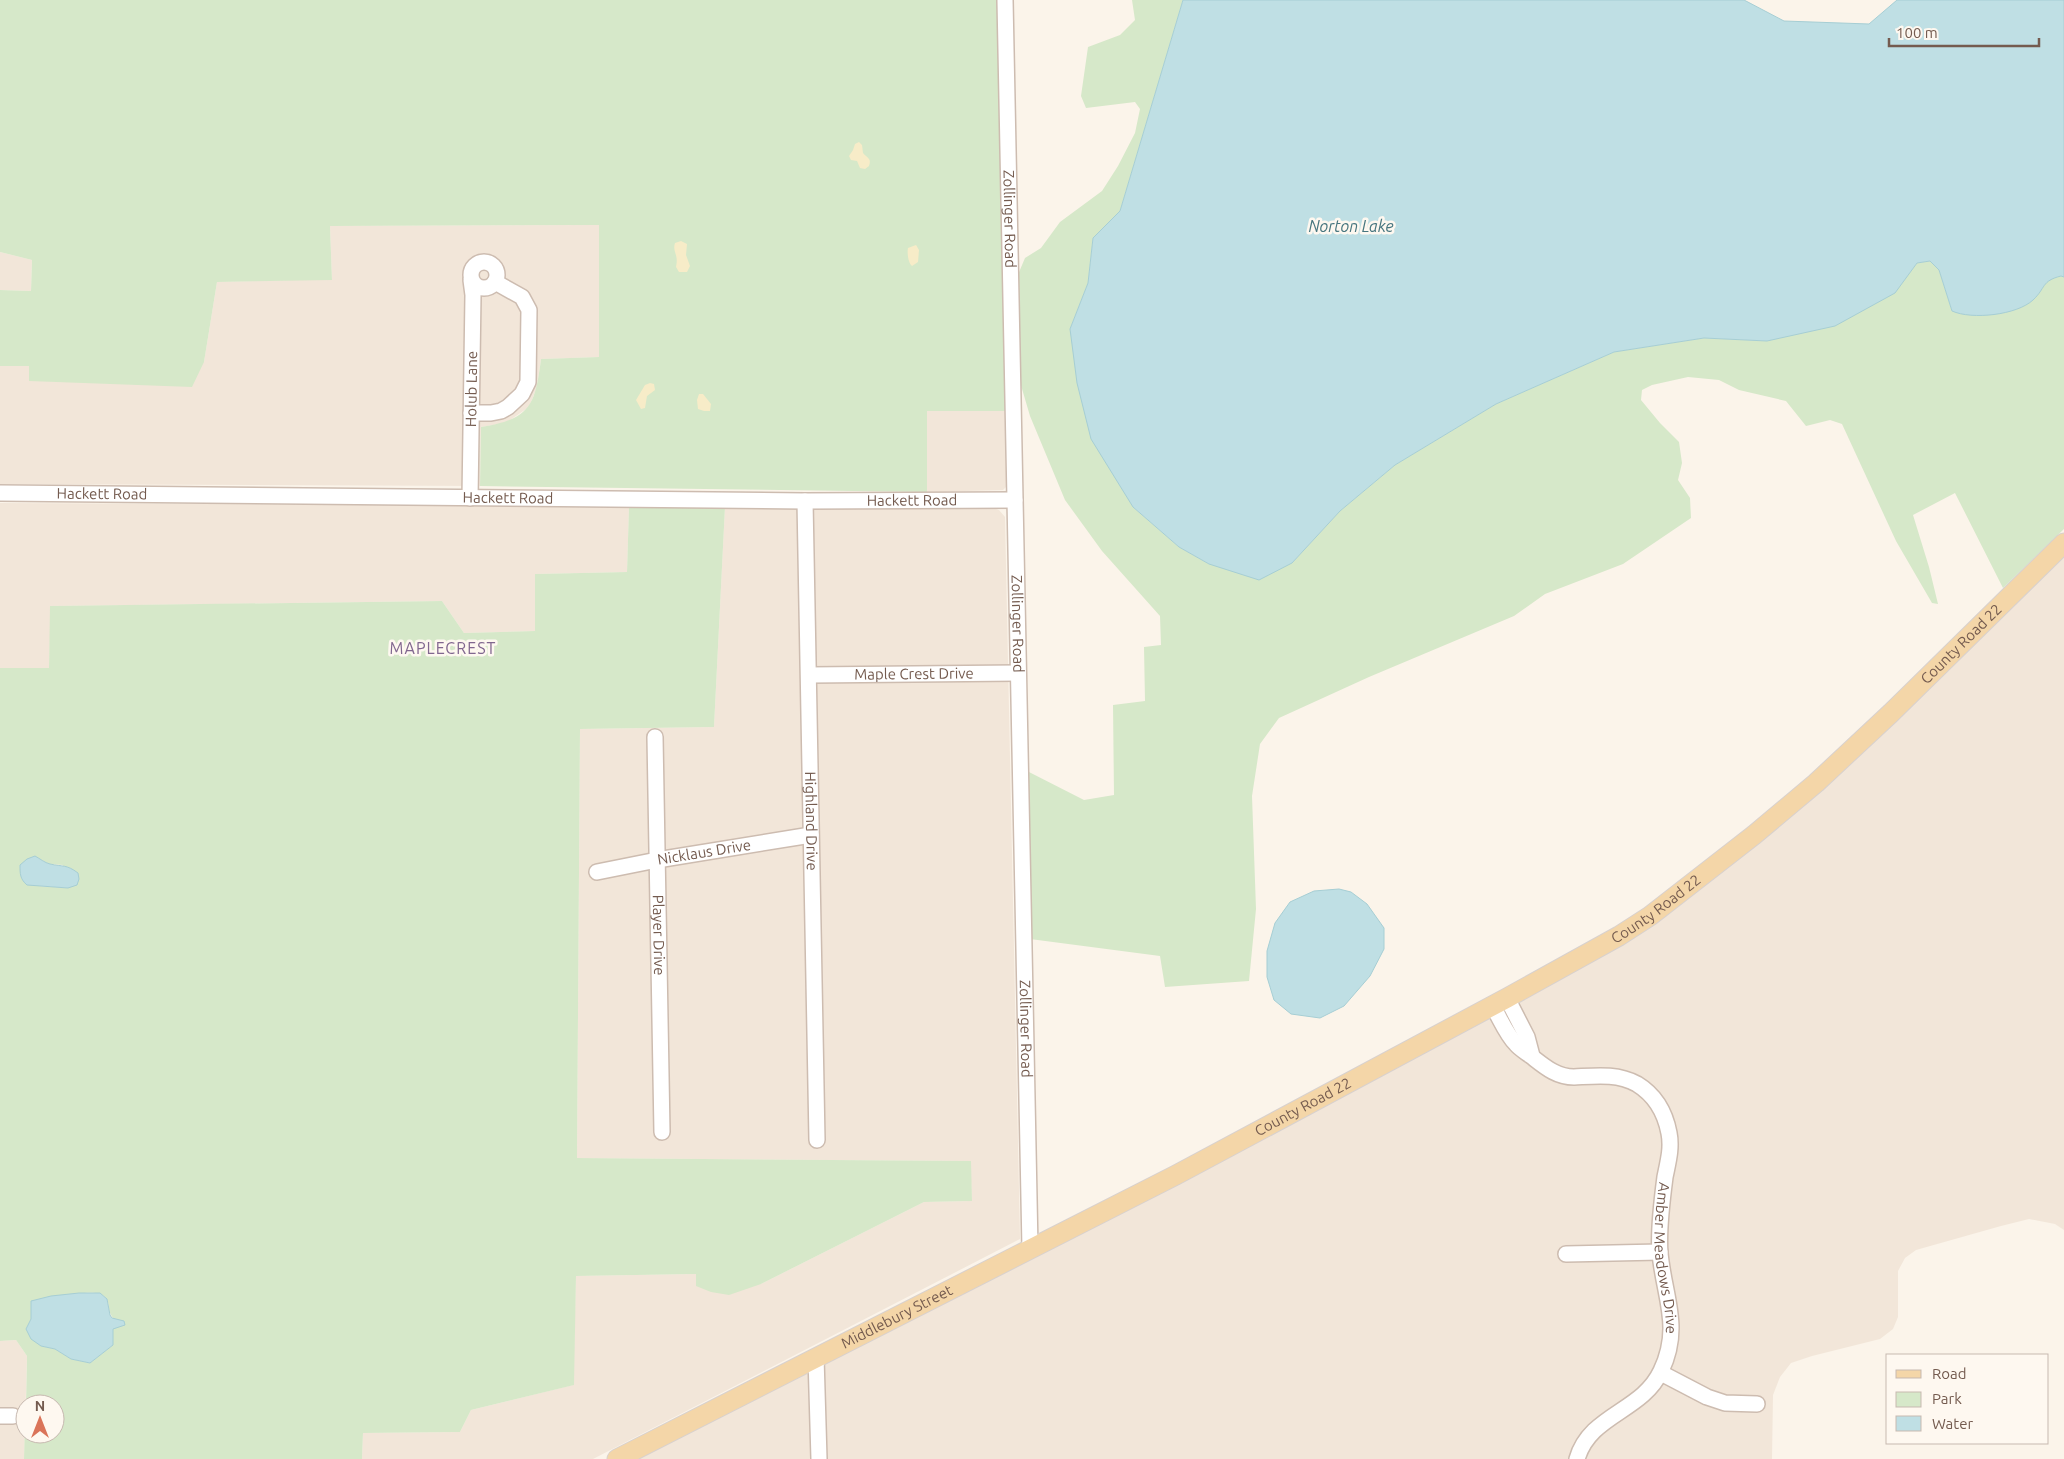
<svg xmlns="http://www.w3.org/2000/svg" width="2064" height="1459" font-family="Ubuntu,sans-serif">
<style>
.residential{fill:#f2e6d9}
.green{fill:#d6e8c9;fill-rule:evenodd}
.sand{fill:#f7ecc8}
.water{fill:#bfdfe4;stroke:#a6ced4}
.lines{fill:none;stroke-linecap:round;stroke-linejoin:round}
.minor-casing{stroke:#cdbcb0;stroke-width:18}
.major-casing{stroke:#d8d1ce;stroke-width:21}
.minor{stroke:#fff;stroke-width:15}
.major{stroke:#f4d6a8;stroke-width:19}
.labels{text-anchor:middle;stroke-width:5;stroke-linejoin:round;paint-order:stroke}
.street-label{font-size:15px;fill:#745b4f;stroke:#fef8f0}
.water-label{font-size:16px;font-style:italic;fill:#47767f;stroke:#fef8f0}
.neighbourhood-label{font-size:16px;letter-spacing:1px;fill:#81678f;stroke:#fef8f0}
</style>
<rect width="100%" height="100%" fill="#fbf4ea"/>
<g class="residential">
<polygon points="599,225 600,357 541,359 537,387 529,407 506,423 481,427 480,486 0,484 0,366 29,366 29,381 204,362 217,282 332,279 330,226"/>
<polygon points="0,252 32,260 31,291 0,290"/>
<polygon points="927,411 1008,411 1008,485 1003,490 927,492"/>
<polygon points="0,503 629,506 627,572 535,574 535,631 464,633 442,601 51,606 49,668 0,668"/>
<polygon points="725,507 991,507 999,510 1005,517 1020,1239 593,1459 362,1459 363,1433 460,1432 471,1410 573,1385 576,1276 696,1274 761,1284 924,1202 972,1201 970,1161 577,1158 580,729 714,727"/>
<polygon points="2064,543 2064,1230 2055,1224 2029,1219 2001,1226 1916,1250 1905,1258 1898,1271 1898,1317 1893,1329 1880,1339 1812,1356 1791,1363 1780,1377 1773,1395 1772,1459 634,1459 1677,903"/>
<polygon points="16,1340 27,1356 24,1459 0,1459 0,1341"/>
</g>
<g class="green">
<path d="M0,0H1005L1008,411H927V492L480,486L481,427C531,419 535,405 541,359L599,357V225L330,226L332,280L217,282L204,362L192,387L29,381V366H0V290L31,291L32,260L0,252Z"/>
<polygon points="1132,0 1183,0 1120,211 1093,238 1088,283 1070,329 1133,507 1179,547 1209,564 1292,563 1340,511 1395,465 1496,404 1614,352 1704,338 1767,341 1894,293 1917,263 1930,261 1939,270 1952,311 2033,300 2049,279 2061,276 2064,277 2064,529 2003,588 1955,493 1913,515 1929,567 1938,604 1932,603 1896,541 1842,424 1830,420 1806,426 1786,401 1739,390 1719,380 1688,377 1652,385 1642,390 1641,400 1660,423 1679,442 1682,463 1678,480 1690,498 1691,518 1623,564 1545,594 1514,616 1369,677 1279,718 1260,744 1252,796 1256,909 1249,981 1165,987 1160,956 1030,939 1027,771 1084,800 1114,795 1113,705 1145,701 1144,647 1161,645 1160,616 1102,551 1065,500 1030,416 1020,382 1017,277 1025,258 1041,248 1060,222 1102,191 1118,166 1135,133 1140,109 1135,102 1086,108 1081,96 1088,47 1120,35 1135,20"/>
<path d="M629,506L725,507L714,727L580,729L577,1158L971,1161L972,1201L924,1202L761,1284L729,1295L711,1292L696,1286V1274L576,1276L574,1385L471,1410L460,1432L363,1433L362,1459H24L25,1421V1434H55V1404H26L27,1356L16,1340L0,1341V668H49L50,606L442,601L464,633L535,631V574L627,572ZM42,860L48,864L63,865L68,888L39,886ZM79,1293C89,1293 104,1290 108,1302C109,1308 109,1313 113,1318V1345L90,1363L71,1359L55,1349L41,1346L26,1329L31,1319Z"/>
</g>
<g class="sand">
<path d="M859,142L862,145L863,153C867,158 872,158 869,166L865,169L860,168L857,161L851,160L849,156L853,150L855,144Z"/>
<path d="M681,241L687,244L686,255L690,266L687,272H679L676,267C679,254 672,252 675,243Z"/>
<path d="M916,245L919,250L918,262L912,266C908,263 907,252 908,248Z"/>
<polygon points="650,383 654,384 655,390 647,396 645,408 641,409 636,400 645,385"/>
<polygon points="699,394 703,394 711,404 710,411 704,411 698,409 697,400"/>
</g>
<g class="water">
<path d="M1183,0H1744L1784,21L1869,24L1897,0H2064V277L2061,276C2041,281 2046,288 2033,300C2017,315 1972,320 1952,311L1939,270L1930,261L1917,263L1895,293L1835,326L1767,341L1704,338L1614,352L1496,404L1395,465L1340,511L1292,563L1259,580L1209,564L1179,547L1133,507L1091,439L1077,383L1070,329L1088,283L1093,238L1120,211Z"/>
<path d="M35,856C39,858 45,863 50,864C63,867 66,864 78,873L79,879L77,885L68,888L27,885C20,879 20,874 20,865L27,859Z"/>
<polygon points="1339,889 1351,892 1367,904 1384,928 1384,949 1370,976 1344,1006 1320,1018 1291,1014 1274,1000 1267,977 1267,951 1275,923 1290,902 1314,891"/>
<polygon points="79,1293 100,1293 107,1299 110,1315 112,1318 124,1321 125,1325 113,1329 113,1345 90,1363 71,1359 55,1349 41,1346 31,1339 26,1329 31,1319 31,1301 51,1296"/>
</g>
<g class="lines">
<defs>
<g id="minor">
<path id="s1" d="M1005,0L1030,1248"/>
<circle cx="484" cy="275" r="13"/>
<polyline points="471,413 491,413 501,411 508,407 522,394 528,382 529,310 522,297 495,282"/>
<path id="s2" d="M0,493L805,501L1015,500"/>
<path id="s3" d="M470,498L473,295L471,280"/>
<path id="s4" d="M805,501L817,1140"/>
<path id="s5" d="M810,675L1018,673"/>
<path id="s6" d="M655,737L662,1132"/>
<path id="s7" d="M597,872L657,860L811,835"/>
<polyline points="1507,998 1527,1037 1532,1056"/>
<path id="s8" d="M1492,1005C1500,1018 1506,1034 1516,1044C1520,1049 1526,1052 1531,1056C1544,1066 1556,1077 1574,1077C1595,1076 1617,1073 1637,1084C1655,1095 1665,1112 1669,1133C1672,1148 1668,1162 1665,1177C1662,1200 1658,1230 1660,1253C1664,1297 1682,1327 1661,1371C1642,1412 1590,1414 1577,1459"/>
<polyline points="1566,1254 1660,1252"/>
<polyline points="816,1357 819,1459"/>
<polyline points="1661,1373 1707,1397 1725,1403 1757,1404"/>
<polyline points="0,1416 13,1416"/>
</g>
<g id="major">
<path id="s9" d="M617,1459L1176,1175L1507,998L1619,936L1650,916L1754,835L1816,783L1891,713L2064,543"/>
</g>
</defs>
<use href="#minor" class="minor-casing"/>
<use href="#major" class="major-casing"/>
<use href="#minor" class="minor"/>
<use href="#major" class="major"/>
</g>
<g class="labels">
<g class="street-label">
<text dy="5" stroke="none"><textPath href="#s1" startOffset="219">Zollinger Road</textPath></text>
<text dy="5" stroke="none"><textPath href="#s3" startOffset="109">Holub Lane</textPath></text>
<text dy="5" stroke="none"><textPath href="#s2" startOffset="102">Hackett Road</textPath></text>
<text dy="5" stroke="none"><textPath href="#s2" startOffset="508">Hackett Road</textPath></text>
<text dy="5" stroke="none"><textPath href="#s2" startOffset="912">Hackett Road</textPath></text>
<text dy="5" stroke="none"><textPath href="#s1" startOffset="624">Zollinger Road</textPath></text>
<text dy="5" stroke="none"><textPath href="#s9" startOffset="1581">County Road 22</textPath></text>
<text dy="5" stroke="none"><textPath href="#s5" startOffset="104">Maple Crest Drive</textPath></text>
<text dy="5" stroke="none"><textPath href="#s4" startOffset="320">Highland Drive</textPath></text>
<text dy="5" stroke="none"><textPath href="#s7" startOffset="109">Nicklaus Drive</textPath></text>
<text dy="5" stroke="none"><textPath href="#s9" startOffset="1176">County Road 22</textPath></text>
<text dy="5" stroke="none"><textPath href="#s6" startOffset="198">Player Drive</textPath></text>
<text dy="5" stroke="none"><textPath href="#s1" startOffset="1029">Zollinger Road</textPath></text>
<text dy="5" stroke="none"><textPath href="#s9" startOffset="771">County Road 22</textPath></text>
<text dy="5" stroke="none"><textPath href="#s8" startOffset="365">Amber Meadows Drive</textPath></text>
<text dy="5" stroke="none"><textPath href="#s9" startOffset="314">Middlebury Street</textPath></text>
</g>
<g class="water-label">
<text x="1351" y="232">Norton Lake</text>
</g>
<g class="neighbourhood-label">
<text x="443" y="654">MAPLECREST</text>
</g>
</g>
<rect x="1886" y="1354" width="162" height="90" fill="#fef8f0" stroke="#c7b9b0"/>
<rect x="1896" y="1370" width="25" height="8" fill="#f4d6a8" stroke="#c7b9b0"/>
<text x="1932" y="1379" font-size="15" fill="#745b4f">Road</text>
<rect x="1896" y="1392" width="25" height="15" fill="#d6e8c9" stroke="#c7b9b0"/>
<text x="1932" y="1404" font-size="15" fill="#745b4f">Park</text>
<rect x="1896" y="1416" width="25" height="15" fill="#bfdfe4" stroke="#c7b9b0"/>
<text x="1932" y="1429" font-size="15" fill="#745b4f">Water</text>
<g transform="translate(40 1419)"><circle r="24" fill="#fef8f0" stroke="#c7b9b0"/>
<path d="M0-4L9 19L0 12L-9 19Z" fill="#da7459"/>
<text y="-8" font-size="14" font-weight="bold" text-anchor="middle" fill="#745b4f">N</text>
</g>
<path d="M1889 38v8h150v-8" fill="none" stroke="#745b4f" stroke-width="2.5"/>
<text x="1896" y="38" font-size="15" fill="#745b4f" stroke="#fef8f0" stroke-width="4" paint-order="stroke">100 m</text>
</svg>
